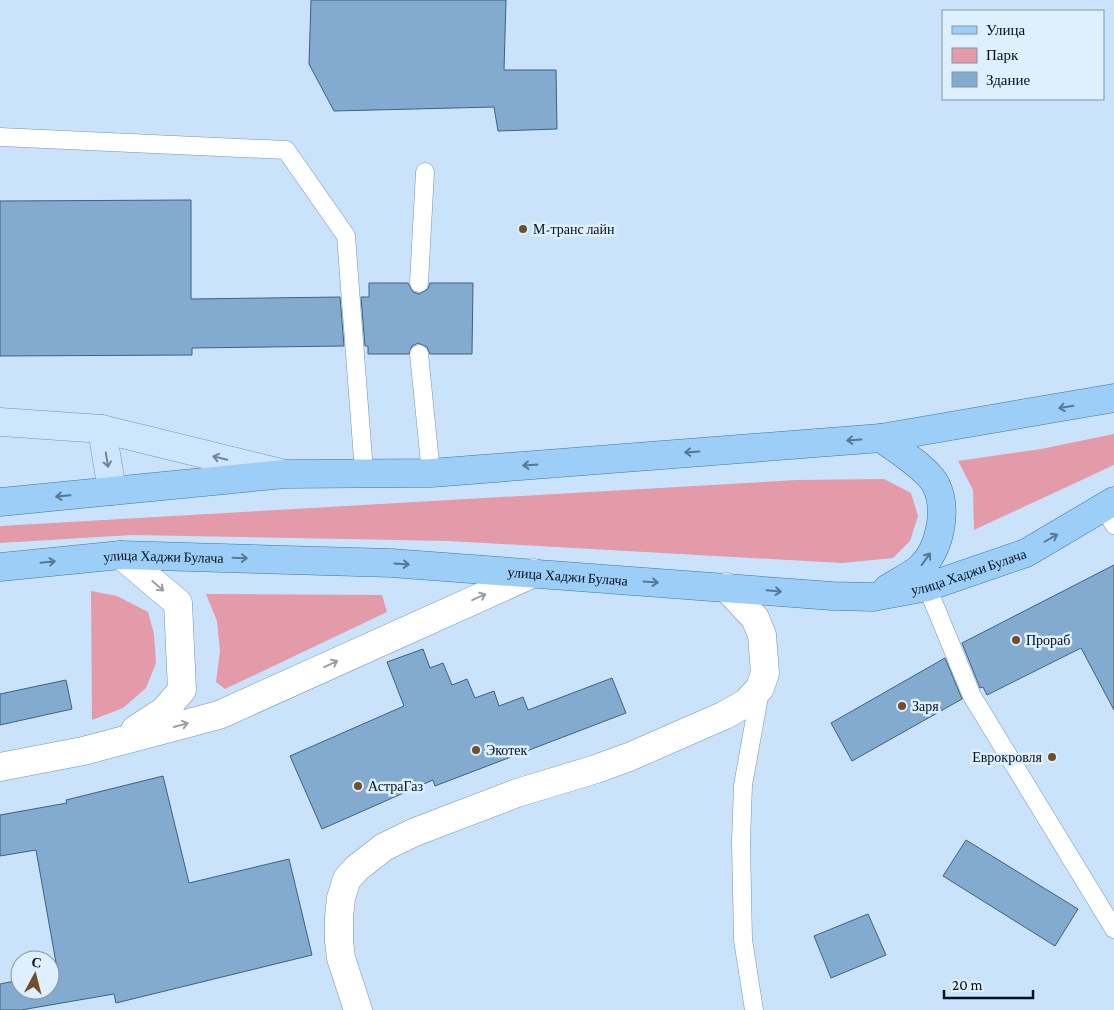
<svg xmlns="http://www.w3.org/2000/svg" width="1114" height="1010" font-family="'Crimson Pro',serif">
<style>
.green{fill:#e39aa9}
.building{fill:#82abcf;stroke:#3c6284}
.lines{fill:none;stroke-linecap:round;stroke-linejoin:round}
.service-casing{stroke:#6d95b8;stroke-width:19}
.minor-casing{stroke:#6d95b8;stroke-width:29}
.secondary-casing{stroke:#6d95b8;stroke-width:29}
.primary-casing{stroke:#3c76a7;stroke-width:29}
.service{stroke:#fff;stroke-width:18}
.minor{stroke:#fff;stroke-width:28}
.secondary{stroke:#cee6fb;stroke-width:28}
.primary{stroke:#9dcef7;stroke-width:28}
.oneway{stroke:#577894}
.oneway2{stroke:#728597}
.oneway3{stroke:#9a9fa4}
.poi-dot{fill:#724f28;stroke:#deeffe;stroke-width:2}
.labels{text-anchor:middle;stroke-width:5;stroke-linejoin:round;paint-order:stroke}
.poi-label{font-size:14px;fill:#020f1c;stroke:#deeffe;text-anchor:start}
.street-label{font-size:14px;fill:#020f1c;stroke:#deeffe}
</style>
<rect width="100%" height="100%" fill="#cae3fa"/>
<g class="green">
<polygon points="1114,434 1114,465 974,530 973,490 958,461 1041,449"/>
<polygon points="884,479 911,493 918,516 910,541 893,558 842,563 449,541 132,535 0,543 0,526 797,480"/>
<polygon points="91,591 117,596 148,612 154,634 156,663 146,688 123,708 92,720"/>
<polygon points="206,594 382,595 387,612 225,689 216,682 220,651 217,621"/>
</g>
<g class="building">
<polygon points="311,0 506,0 504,70 556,70 557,129 498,131 494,107 334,111 309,64"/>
<polygon points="191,200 191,299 340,297 344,346 192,348 192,355 0,356 0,201"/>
<polygon points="369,283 408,283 413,292 419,294 428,289 430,283 473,283 472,354 430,354 427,347 418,343 412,346 409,354 368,354 368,346 365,346 361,297 369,297"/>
<polygon points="1114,565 1114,710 1081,648 987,695 983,687 980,688 962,643"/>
<polygon points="423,649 430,668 443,663 452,685 467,679 475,698 494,691 499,706 523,697 528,710 612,678 626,713 435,786 433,780 322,829 290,756 404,706 387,662"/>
<polygon points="945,658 962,699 852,761 831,723"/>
<polygon points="66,680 72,709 0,725 0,694"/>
<polygon points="163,776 189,883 289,859 312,955 116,1003 114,994 21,1010 0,1010 0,984 20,980 20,990 50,990 50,975 58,974 36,850 0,856 0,815 67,803 66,800"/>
<polygon points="966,840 1078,909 1055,946 943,876"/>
<polygon points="868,914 886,955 831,978 814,936"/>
</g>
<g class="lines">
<defs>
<g id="service">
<polyline points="0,137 286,150 346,236 364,472"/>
<polyline points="419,283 425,172"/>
<polyline points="419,354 431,473"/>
<polyline points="1104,507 1114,525"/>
<polyline points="927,587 972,696 1114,929"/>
<polyline points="754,1010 743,940 741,842 743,785 760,691"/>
</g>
<g id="minor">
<polyline points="121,555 178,603 182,690 164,711 135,730"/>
<polyline points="0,767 83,751 219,715 534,573"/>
<polyline points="358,1010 341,958 339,941 339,917 341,898 347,879 357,868 384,847 415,832 517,793 596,769 629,757 725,715 746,703 760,688 765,673 762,635 755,618 726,587"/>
</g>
<g id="secondary">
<polyline points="0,422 102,429 281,473"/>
<polyline points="102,429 112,491"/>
</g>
<g id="primary">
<path d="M881,438C896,449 928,469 936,485C948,510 940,550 920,568C911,576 897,582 887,589"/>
<polyline points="0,502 285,474 431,473 881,438 1114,398"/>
<path id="s1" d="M0,567L121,555L391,563L832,596L873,597L927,587L1026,553L1114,501"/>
</g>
</defs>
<use href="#service" class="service-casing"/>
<use href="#minor" class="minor-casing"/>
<use href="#secondary" class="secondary-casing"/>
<use href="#primary" class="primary-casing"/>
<use href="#service" class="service"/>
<use href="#minor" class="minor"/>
<use href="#secondary" class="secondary"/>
<use href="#primary" class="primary"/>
</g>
<defs><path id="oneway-shaft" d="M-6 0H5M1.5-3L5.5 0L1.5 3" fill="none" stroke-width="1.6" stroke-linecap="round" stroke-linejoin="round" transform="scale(1.25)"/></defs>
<g class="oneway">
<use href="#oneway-shaft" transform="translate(1066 407) rotate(170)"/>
<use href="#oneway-shaft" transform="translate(854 440) rotate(176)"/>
<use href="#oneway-shaft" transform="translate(692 452) rotate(176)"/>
<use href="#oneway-shaft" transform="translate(530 465) rotate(176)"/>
<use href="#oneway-shaft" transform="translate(63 496) rotate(175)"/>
<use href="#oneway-shaft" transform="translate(1051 538) rotate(-30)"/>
<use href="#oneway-shaft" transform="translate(240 558) rotate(2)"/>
<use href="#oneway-shaft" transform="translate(926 559) rotate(-54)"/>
<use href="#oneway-shaft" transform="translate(48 562) rotate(-6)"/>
<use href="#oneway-shaft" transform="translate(402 564) rotate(4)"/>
<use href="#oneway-shaft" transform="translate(651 582) rotate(4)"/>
<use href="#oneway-shaft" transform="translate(774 591) rotate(5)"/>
</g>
<g class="oneway2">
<use href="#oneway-shaft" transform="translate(220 458) rotate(-166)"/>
<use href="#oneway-shaft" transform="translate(107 460) rotate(81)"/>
</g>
<g class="oneway3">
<use href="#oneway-shaft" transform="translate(158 586) rotate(41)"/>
<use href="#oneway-shaft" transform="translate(479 597) rotate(-24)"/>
<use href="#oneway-shaft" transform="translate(331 664) rotate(-25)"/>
<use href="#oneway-shaft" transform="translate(181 725) rotate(-15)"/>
</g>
<g class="poi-dot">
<circle cx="523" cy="229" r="5"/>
<circle cx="1016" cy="640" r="5"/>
<circle cx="902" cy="706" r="5"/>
<circle cx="476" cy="750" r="5"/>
<circle cx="1052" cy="757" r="5"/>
<circle cx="358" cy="786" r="5"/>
</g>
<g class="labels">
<g class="poi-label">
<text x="533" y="234">М-транс лайн</text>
<text x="1026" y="645">Прораб</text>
<text x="912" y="711">Заря</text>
<text x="486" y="755">Экотек</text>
<text x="1042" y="762" text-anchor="end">Еврокровля</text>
<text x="368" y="791">АстраГаз</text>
</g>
<g class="street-label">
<text dy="5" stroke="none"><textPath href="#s1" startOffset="164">улица Хаджи Булача</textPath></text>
<text dy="5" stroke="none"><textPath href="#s1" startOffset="974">улица Хаджи Булача</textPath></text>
<text dy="5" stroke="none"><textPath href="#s1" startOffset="569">улица Хаджи Булача</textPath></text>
</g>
</g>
<rect x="942" y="10" width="162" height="90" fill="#deeffe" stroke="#8695a4"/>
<rect x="952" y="26" width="25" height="8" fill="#9dcef7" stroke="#8695a4"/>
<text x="986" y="35" font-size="15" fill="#020f1c">Улица</text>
<rect x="952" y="48" width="25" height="15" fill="#e39aa9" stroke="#8695a4"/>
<text x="986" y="60" font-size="15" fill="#020f1c">Парк</text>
<rect x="952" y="72" width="25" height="15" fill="#82abcf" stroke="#8695a4"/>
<text x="986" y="85" font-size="15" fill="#020f1c">Здание</text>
<g transform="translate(35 975) rotate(7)"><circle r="24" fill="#deeffe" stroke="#8695a4"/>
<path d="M0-4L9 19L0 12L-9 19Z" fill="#724f28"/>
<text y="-8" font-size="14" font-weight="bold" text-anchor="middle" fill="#020f1c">С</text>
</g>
<path d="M944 990v8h89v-8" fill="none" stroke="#020f1c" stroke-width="2.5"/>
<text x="952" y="990" font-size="15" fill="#020f1c" stroke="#deeffe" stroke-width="4" paint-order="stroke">20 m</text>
</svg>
